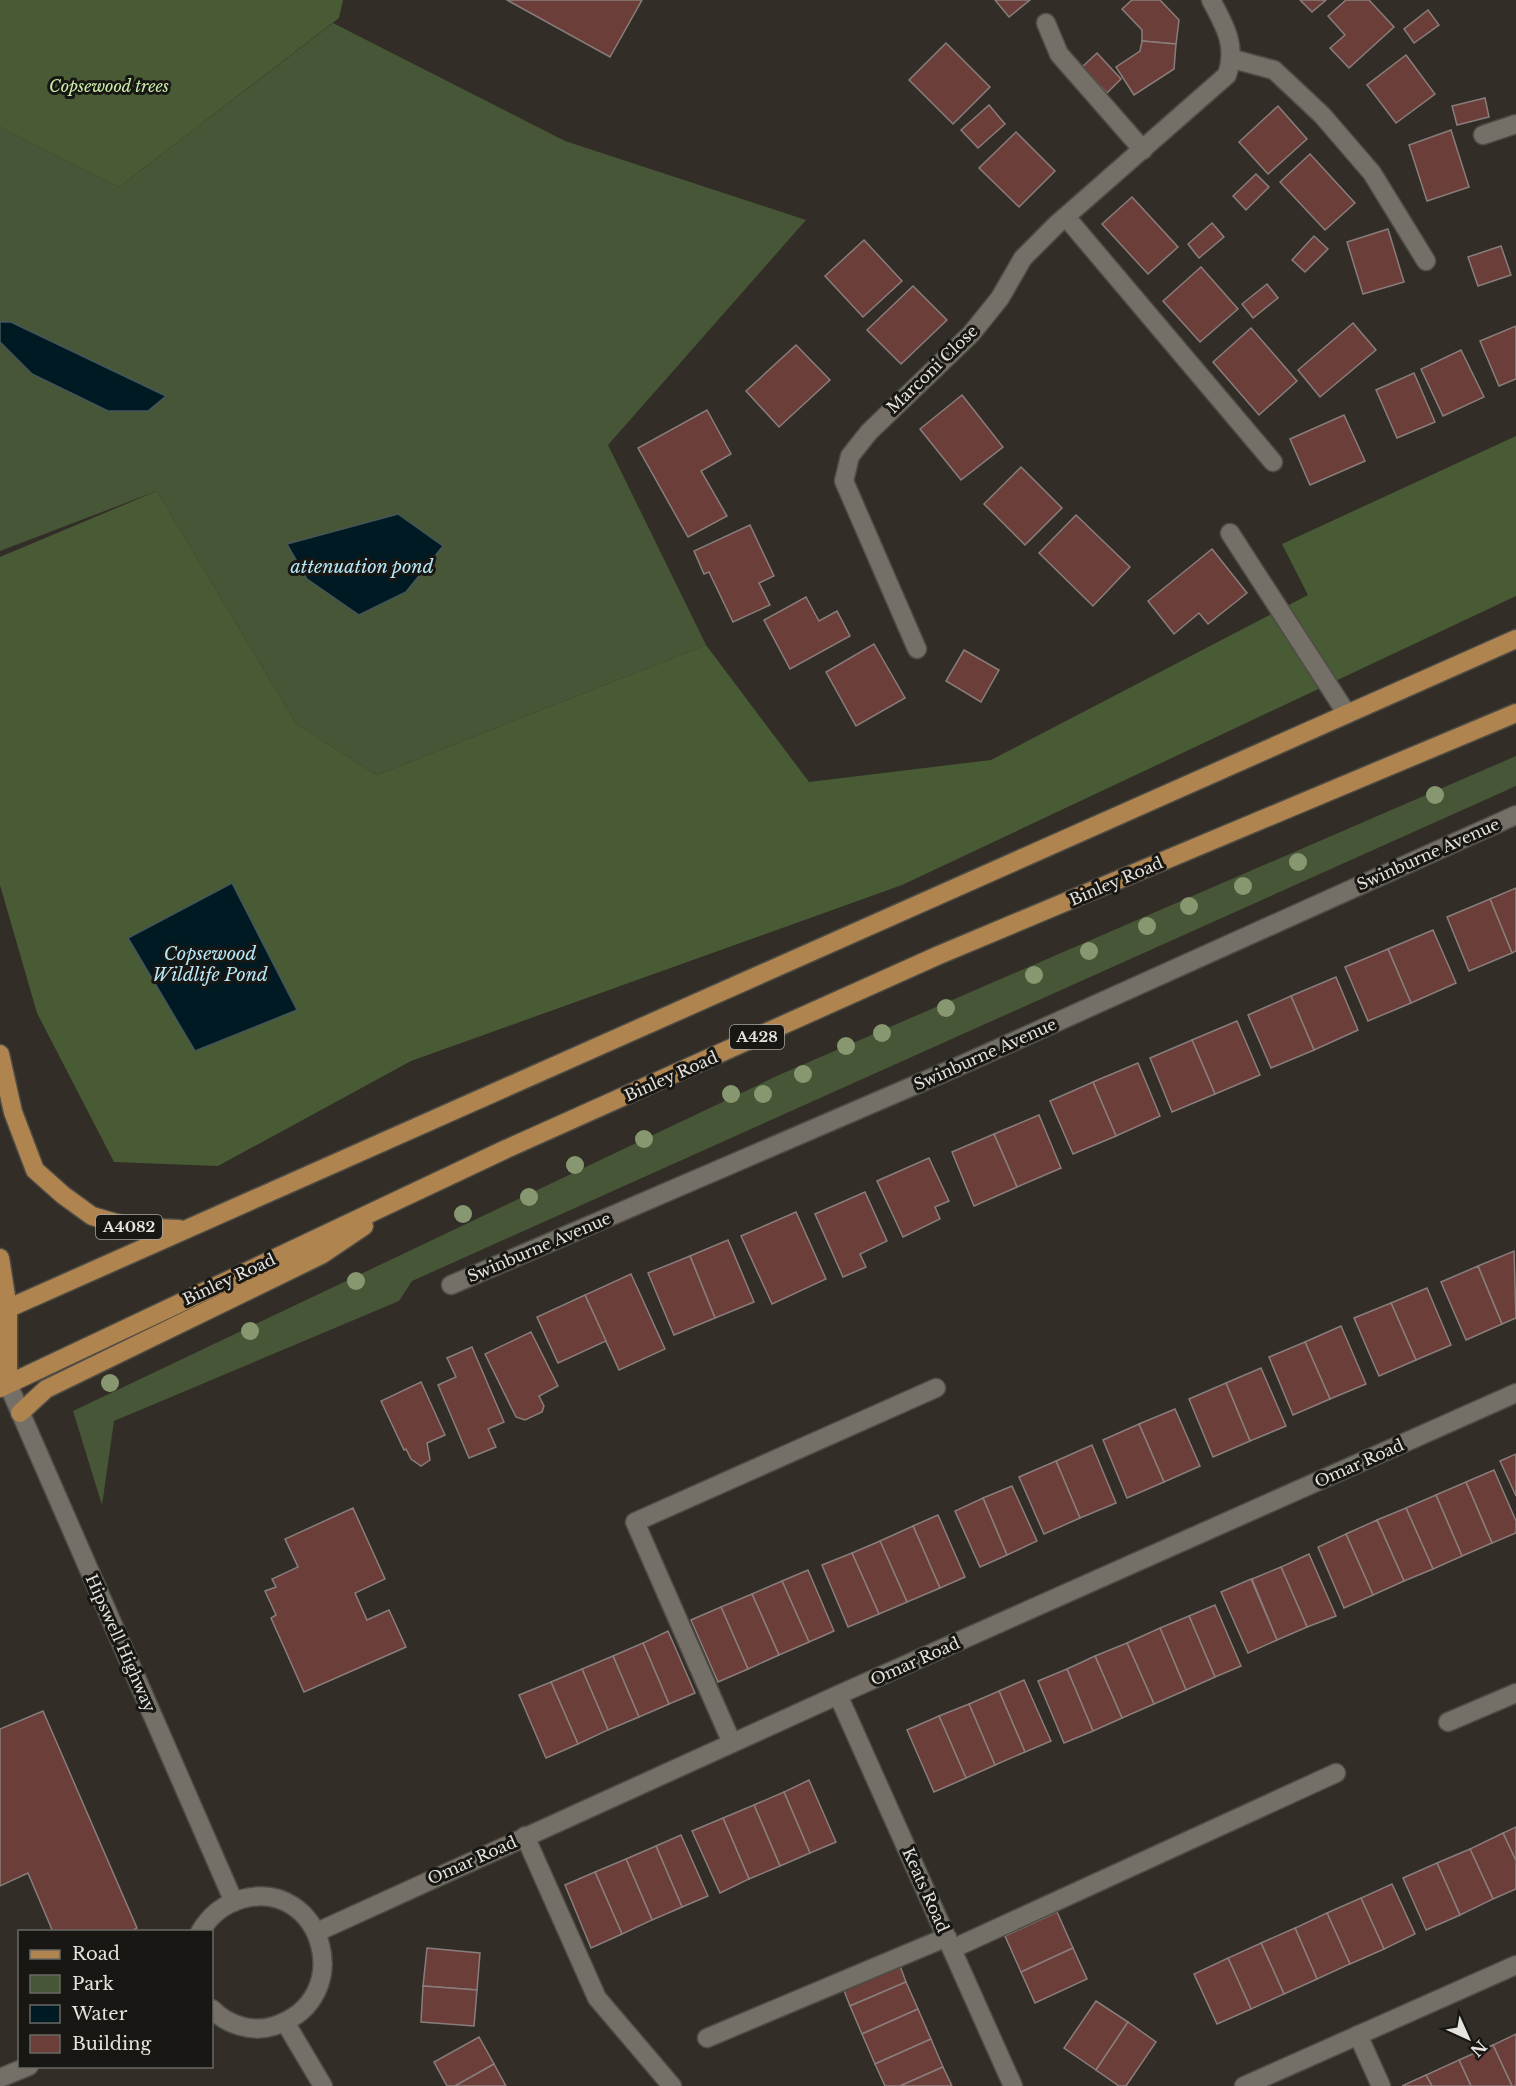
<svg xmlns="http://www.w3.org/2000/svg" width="1516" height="2086" font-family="'Libre Baskerville',serif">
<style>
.green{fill:#475637}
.forest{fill:#485b34}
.water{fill:#001a23;stroke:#45565b;stroke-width:1.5}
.building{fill:#6c3e3a;stroke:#897d7c;stroke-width:1.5}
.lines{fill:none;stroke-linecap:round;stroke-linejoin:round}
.lane-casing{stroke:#4e4c45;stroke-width:21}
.street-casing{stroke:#4e4c45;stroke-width:21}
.secondary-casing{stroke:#4e4c45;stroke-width:21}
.primary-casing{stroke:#4e4c45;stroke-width:21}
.lane{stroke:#747067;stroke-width:18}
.street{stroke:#747067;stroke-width:18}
.secondary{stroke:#747067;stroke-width:18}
.primary{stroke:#b0844e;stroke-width:18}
.tree{fill:#879870}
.labels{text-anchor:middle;stroke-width:6;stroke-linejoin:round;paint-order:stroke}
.shield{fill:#181713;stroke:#a8a6a1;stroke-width:1.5}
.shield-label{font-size:15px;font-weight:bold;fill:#e5e3de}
.park-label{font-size:16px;font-style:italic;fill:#cceeab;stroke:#181713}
.street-label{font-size:16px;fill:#e5e3de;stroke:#181713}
.water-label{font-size:18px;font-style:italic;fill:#b5e7f8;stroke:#181713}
</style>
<rect width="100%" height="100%" fill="#322e27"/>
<g class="green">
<polygon points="333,23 565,141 806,220 608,445 706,645 377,775 296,724 157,491 0,551 0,127 119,187"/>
<polygon points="1516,756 1516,786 412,1281 399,1301 114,1421 102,1505 73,1411 779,1075"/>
</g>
<g class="forest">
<polygon points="0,0 343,0 339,18 119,187 0,127"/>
<polygon points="1516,436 1516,596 902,885 411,1061 218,1166 114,1162 37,1013 0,885 0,557 157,491 296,724 377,775 706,645 809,782 991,760 1308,595 1282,544"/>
</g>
<g class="water">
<polygon points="0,322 11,322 166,396 148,411 108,411 32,374 0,342"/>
<polygon points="398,514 443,546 406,592 359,615 307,579 287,544"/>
<polygon points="232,883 297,1010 195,1051 128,938"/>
</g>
<g class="building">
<polygon points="507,0 642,0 610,57"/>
<polygon points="995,0 1030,0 1009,17"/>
<polygon points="1132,0 1160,0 1179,20 1176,44 1142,41 1142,30 1122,9"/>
<polygon points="1300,0 1326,0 1312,12"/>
<polygon points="1346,0 1369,0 1394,27 1349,68 1330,48 1345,35 1328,16"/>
<polygon points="1428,10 1439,25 1414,43 1404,29"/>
<polygon points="1142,41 1176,44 1174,69 1134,95 1116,67 1140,51"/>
<polygon points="946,43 990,87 953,124 909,80"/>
<polygon points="1097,53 1121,79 1107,93 1082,67"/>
<polygon points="1406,55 1435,94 1396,123 1367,85"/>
<polygon points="1485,98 1489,117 1457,125 1452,106"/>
<polygon points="989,105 1005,124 978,148 961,130"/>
<polygon points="1278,106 1307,139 1268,174 1239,142"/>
<polygon points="1451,130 1469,187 1427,201 1409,145"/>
<polygon points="1016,132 1055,171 1019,207 979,168"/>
<polygon points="1310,154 1355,203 1325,230 1280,182"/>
<polygon points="1256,174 1269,187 1246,210 1233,196"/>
<polygon points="1132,197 1178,247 1148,274 1102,224"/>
<polygon points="1212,223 1224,237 1199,258 1188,244"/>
<polygon points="1388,229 1404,282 1363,294 1347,242"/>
<polygon points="1314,236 1328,249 1305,272 1292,260"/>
<polygon points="864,240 902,281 863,317 825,276"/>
<polygon points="1501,246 1511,275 1478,286 1468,257"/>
<polygon points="1201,267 1238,309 1200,342 1163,301"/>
<polygon points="1267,284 1278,298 1253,318 1242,304"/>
<polygon points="913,286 947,320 901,364 867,330"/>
<polygon points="1353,323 1376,350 1320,397 1298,370"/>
<polygon points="1516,326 1516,379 1499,386 1480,341"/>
<polygon points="1251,328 1297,381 1259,415 1213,362"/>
<polygon points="796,345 830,380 779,427 746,391"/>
<polygon points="1461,350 1484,397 1443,416 1421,369"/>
<polygon points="1414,373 1435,422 1397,438 1376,390"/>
<polygon points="962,395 1003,447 961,480 920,429"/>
<polygon points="707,410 731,454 701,471 727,516 688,537 638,448"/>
<polygon points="1344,415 1365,461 1310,485 1290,439"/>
<polygon points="1021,467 1062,508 1025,545 984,504"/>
<polygon points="1076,515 1130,567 1093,606 1039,553"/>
<polygon points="750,525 774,576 759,583 770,605 733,622 709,572 704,574 694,551"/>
<polygon points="1212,549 1247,593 1208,624 1199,613 1174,634 1148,601"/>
<polygon points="806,597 819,621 837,611 850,636 790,669 764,620"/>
<polygon points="874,644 905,698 856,726 826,672"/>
<polygon points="964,650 999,670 981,702 946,681"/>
<polygon points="1516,888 1516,951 1512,953 1490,899"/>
<polygon points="1490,899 1512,953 1469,971 1447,917"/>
<polygon points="1433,930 1456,983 1411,1003 1388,949"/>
<polygon points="1388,949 1411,1003 1368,1021 1345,967"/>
<polygon points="1336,977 1358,1030 1314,1050 1291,996"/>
<polygon points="1291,996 1314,1050 1271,1068 1248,1015"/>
<polygon points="1237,1021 1260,1075 1215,1094 1192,1040"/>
<polygon points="1192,1040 1215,1094 1172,1112 1150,1058"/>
<polygon points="1138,1063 1160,1116 1116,1136 1093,1082"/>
<polygon points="1093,1082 1116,1136 1073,1154 1050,1101"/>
<polygon points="1039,1115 1061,1168 1017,1187 994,1134"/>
<polygon points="994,1134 1017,1187 974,1206 952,1152"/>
<polygon points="929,1158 949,1201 935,1207 940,1219 903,1237 877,1181"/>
<polygon points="865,1192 887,1241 860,1254 866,1267 843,1277 815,1214"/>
<polygon points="796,1212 826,1279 772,1304 741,1236"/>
<polygon points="728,1240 754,1302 715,1318 690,1256"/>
<polygon points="1514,1251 1516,1318 1502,1324 1478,1266"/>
<polygon points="690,1256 715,1318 674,1335 648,1273"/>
<polygon points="1478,1266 1502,1324 1466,1340 1441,1282"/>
<polygon points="631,1274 665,1349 619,1370 585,1295"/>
<polygon points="1427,1288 1451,1345 1416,1360 1391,1303"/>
<polygon points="585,1295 606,1341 558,1363 537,1317"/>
<polygon points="1391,1303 1416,1360 1379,1376 1354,1318"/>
<polygon points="1341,1326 1366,1384 1330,1399 1305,1342"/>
<polygon points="531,1332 558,1386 539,1396 544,1406 542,1412 525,1420 516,1417 485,1354"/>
<polygon points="1305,1342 1330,1399 1293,1415 1269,1357"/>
<polygon points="472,1347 504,1422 488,1429 496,1447 469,1458 438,1385 456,1377 447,1358"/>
<polygon points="1261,1368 1286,1426 1250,1441 1226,1383"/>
<polygon points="421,1382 445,1435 427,1443 430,1460 421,1466 411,1459 406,1449 404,1450 381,1401"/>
<polygon points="1226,1383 1250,1441 1213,1457 1189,1399"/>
<polygon points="1175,1409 1200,1466 1164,1482 1139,1424"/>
<polygon points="1139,1424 1164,1482 1127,1498 1103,1440"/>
<polygon points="1092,1445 1116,1503 1080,1518 1056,1461"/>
<polygon points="1516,1454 1516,1496 1500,1461"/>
<polygon points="1056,1461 1080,1518 1044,1534 1019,1477"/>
<polygon points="1494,1470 1516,1521 1516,1533 1492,1543 1466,1482"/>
<polygon points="1466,1482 1492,1543 1462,1556 1436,1495"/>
<polygon points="1012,1486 1037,1541 1007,1555 983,1498"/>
<polygon points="1436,1495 1462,1556 1433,1569 1406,1508"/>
<polygon points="983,1498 1007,1555 980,1567 955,1511"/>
<polygon points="353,1508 385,1579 355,1593 367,1620 389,1610 406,1647 304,1692 271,1618 276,1615 265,1591 276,1587 272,1579 298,1567 285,1539"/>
<polygon points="1406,1508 1433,1569 1404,1581 1377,1520"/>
<polygon points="938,1515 965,1577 940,1588 913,1526"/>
<polygon points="1377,1520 1404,1581 1373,1595 1346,1534"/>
<polygon points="913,1526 940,1588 907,1602 880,1541"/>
<polygon points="1346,1534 1373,1595 1344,1608 1318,1547"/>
<polygon points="880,1541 907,1602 879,1614 852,1553"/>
<polygon points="852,1553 879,1614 848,1627 822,1565"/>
<polygon points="1309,1554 1336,1616 1307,1627 1281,1567"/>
<polygon points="1281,1567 1307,1627 1277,1640 1252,1579"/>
<polygon points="808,1570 834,1631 809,1642 782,1581"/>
<polygon points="1251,1579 1277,1640 1248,1653 1221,1592"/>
<polygon points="782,1581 809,1642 779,1655 752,1594"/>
<polygon points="752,1594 779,1655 748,1669 721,1607"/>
<polygon points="1215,1605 1241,1666 1215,1677 1189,1616"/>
<polygon points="721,1607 748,1669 718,1682 691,1620"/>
<polygon points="1189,1616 1215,1677 1186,1690 1160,1628"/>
<polygon points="1160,1628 1186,1690 1154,1704 1127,1643"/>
<polygon points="668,1631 695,1693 669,1704 643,1643"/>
<polygon points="643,1643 669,1704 639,1717 613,1656"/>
<polygon points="1127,1643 1154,1704 1122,1718 1095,1656"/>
<polygon points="613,1656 639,1717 608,1730 582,1669"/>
<polygon points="1095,1656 1122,1718 1093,1731 1067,1669"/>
<polygon points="582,1669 608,1730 578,1744 551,1682"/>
<polygon points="1067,1669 1093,1731 1064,1743 1038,1681"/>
<polygon points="1024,1680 1051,1741 1025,1752 999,1691"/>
<polygon points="551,1682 578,1744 546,1758 519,1695"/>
<polygon points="999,1691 1025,1752 995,1765 969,1704"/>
<polygon points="969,1704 995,1765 966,1778 939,1716"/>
<polygon points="43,1711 137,1928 130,1932 53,1932 28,1873 0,1886 0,1729"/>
<polygon points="939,1716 966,1778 934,1792 907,1730"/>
<polygon points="809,1780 836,1842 810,1853 784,1792"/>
<polygon points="784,1792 810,1853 780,1866 754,1805"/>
<polygon points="754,1805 780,1866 749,1879 723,1818"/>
<polygon points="723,1818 749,1879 720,1893 692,1831"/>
<polygon points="1516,1827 1516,1861 1503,1833"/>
<polygon points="1503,1833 1516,1861 1516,1889 1493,1899 1470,1849"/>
<polygon points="681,1835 708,1896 682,1907 656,1846"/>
<polygon points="656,1846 682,1907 652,1920 626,1859"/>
<polygon points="1470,1849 1493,1899 1460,1915 1437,1863"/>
<polygon points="626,1859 652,1920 622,1934 595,1872"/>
<polygon points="1437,1863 1460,1915 1426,1930 1403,1878"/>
<polygon points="595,1872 622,1934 591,1948 565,1885"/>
<polygon points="1392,1884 1415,1934 1384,1949 1361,1898"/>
<polygon points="1361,1898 1384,1949 1350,1964 1327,1913"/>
<polygon points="1057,1912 1073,1948 1021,1972 1005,1936"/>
<polygon points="1327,1913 1350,1964 1317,1979 1295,1928"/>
<polygon points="1295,1928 1317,1979 1284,1994 1261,1943"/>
<polygon points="1261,1943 1284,1994 1251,2009 1228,1958"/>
<polygon points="427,1948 480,1953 477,1990 423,1986"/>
<polygon points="1073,1948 1087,1979 1035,2003 1021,1972"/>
<polygon points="1228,1958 1251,2009 1217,2024 1194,1974"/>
<polygon points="899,1963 906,1982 850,2006 843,1988"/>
<polygon points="906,1982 918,2009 862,2034 850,2006"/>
<polygon points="423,1986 477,1990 474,2026 421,2022"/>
<polygon points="1096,2001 1128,2022 1096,2070 1064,2048"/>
<polygon points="918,2009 931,2039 875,2064 862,2034"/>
<polygon points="1128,2022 1156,2042 1126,2086 1119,2086 1096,2070"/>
<polygon points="1516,2034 1516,2086 1512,2086 1493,2045"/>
<polygon points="479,2037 494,2064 455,2086 447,2086 434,2062"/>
<polygon points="931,2039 943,2067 900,2086 885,2086 875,2064"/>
<polygon points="1493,2045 1512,2086 1471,2086 1459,2060"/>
<polygon points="1459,2060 1471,2086 1432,2086 1426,2075"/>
<polygon points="494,2064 506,2086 455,2086"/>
<polygon points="943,2067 952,2086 900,2086"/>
<polygon points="1426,2075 1432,2086 1402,2086"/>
</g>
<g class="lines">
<defs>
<g id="lane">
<polyline points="1046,23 1059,54 1143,150"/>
<polyline points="1483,135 1516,124"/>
<polyline points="1066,217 1273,462"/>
<polyline points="1448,1722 1516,1693"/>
<polyline points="732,1743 635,1522 936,1388"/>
<polyline points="525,1836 597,1998 672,2086"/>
<polyline points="952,1949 1336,1773"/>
<polyline points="1358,2035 1381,2086"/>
<polyline points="707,2038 947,1937"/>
</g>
<g id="street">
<polyline points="1233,59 1274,70 1322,115 1372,173 1426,261"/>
<polyline points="1230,533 1347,714"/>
<path d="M917,649L844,481L850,456L869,432L971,334L1000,298L1023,258L1056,225L1227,75C1237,46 1225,26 1211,0"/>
<polyline points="451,1285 957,1067 1516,815"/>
<polyline points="838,1695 1013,2086"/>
<polyline points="317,1932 838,1695 1516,1393"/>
<polyline points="0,2078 29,2066"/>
<polyline points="1244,2086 1516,1965"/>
</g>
<g id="secondary">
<polyline points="8,1384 234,1902"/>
<path d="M200,1932C210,1915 224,1904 242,1899C322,1877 359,1999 274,2026C253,2033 227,2025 212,2009"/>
<polyline points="285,2022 323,2086"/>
</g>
<g id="primary">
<polyline points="0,1054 13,1112 35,1170 63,1195 92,1216 130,1227 179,1229"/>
<polyline points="0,1258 8,1309 8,1384"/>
<polyline points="0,1312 1516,639"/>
<polyline points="0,1388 504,1150 939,955 1516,713"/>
<polyline points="20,1413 46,1389 321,1255 364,1226"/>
</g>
</defs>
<use href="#lane" class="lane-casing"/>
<use href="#street" class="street-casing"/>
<use href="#secondary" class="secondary-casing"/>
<use href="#primary" class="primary-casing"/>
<use href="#lane" class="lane"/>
<use href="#street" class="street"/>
<use href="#secondary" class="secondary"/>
<use href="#primary" class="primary"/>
</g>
<g class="tree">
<circle cx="1435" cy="795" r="9"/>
<circle cx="1298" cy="862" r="9"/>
<circle cx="1243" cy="886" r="9"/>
<circle cx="1189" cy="906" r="9"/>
<circle cx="1147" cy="926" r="9"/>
<circle cx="1089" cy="951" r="9"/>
<circle cx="1034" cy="975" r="9"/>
<circle cx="946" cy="1008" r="9"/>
<circle cx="882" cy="1033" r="9"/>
<circle cx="846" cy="1046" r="9"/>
<circle cx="803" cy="1074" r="9"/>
<circle cx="731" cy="1094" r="9"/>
<circle cx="763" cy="1094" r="9"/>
<circle cx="644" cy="1139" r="9"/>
<circle cx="575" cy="1165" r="9"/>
<circle cx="529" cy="1197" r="9"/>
<circle cx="463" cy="1214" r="9"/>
<circle cx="356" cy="1281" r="9"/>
<circle cx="250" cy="1331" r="9"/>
<circle cx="110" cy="1383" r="9"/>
</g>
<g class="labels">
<g class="shield">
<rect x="730" y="1025" width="54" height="24" rx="4.5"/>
<rect x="96" y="1215" width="66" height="24" rx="4.5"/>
</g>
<g class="shield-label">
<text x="757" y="1042">A428</text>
<text x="129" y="1232">A4082</text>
</g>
<g class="park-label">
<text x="109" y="92">Copsewood trees</text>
</g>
<g class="street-label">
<text transform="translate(932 369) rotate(-44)" y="6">Marconi Close</text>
<text transform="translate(1428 854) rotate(-24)" y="6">Swinburne Avenue</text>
<text transform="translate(1116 881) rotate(-23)" y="6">Binley Road</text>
<text transform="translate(985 1054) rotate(-24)" y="6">Swinburne Avenue</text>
<text transform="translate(671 1076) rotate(-24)" y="6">Binley Road</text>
<text transform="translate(539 1247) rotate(-23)" y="6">Swinburne Avenue</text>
<text transform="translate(229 1279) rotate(-25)" y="6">Binley Road</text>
<text transform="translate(1359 1463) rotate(-24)" y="6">Omar Road</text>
<text transform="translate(121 1643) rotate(66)" y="6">Hipswell Highway</text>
<text transform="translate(915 1661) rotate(-24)" y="6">Omar Road</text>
<text transform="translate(472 1860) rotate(-24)" y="6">Omar Road</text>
<text transform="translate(926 1890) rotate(66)" y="6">Keats Road</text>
</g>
<g class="water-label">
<text x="362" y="573">attenuation pond</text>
<text x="210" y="960">Copsewood<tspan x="210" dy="21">Wildlife Pond</tspan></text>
</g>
</g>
<rect x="18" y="1930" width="195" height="138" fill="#181713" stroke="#6a6964" stroke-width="1.5"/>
<rect x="30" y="1950" width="30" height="9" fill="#b0844e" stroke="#6a6964" stroke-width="1.5"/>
<text x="72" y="1960" font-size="18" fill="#e5e3de">Road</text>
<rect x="30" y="1975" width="30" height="18" fill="#475637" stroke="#6a6964" stroke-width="1.5"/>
<text x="72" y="1990" font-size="18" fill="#e5e3de">Park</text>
<rect x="30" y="2005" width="30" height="18" fill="#001a23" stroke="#6a6964" stroke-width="1.5"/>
<text x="72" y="2020" font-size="18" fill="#e5e3de">Water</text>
<rect x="30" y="2035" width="30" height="18" fill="#6c3e3a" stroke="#6a6964" stroke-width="1.5"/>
<text x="72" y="2050" font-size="18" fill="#e5e3de">Building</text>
<g transform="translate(1468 2038) rotate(135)" stroke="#181713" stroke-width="4.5" paint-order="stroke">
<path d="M0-4.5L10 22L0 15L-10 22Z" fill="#e5e3de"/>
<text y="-9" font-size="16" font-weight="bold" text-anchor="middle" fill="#e5e3de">N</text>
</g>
</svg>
